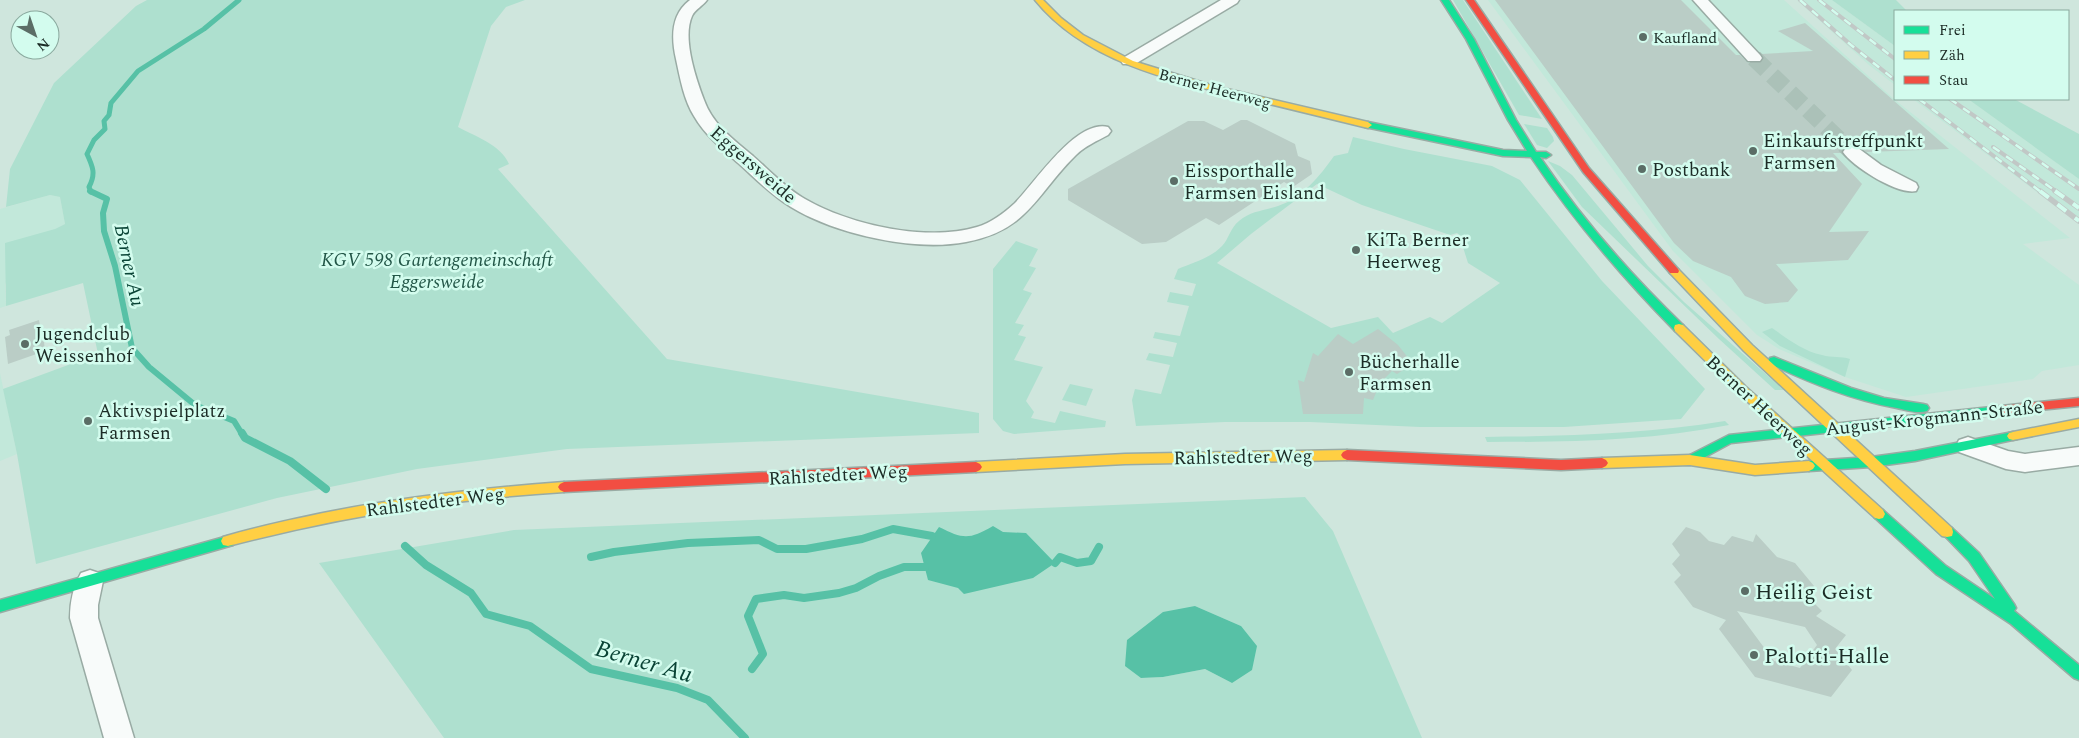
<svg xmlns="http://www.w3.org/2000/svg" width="2079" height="738" font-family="Spectral,serif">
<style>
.built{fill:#c2e8da}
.green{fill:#aee0cf;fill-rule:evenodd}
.water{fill:#57c1a6}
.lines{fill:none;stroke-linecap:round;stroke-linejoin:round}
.stream-far2{stroke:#57c1a6;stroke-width:5}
.stream-far1{stroke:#57c1a6;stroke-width:6}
.stream{stroke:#57c1a6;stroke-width:8}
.building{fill:#bacdc6;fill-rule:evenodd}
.street-tunnel{stroke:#abc1b8;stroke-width:17;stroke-dasharray:17 8;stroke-linecap:butt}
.street-casing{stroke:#99aba4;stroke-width:3}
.fast-casing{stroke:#99aba4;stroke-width:3}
.slow-casing{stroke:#99aba4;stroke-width:3}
.jam-casing{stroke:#99aba4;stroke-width:3}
.street{fill:#f8fbfa;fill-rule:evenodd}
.fast{fill:#16e098;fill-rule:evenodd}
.slow{fill:#ffcf43;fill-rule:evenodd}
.jam{fill:#f24e42;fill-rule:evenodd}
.rail-far1-casing{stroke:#c1c8c6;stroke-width:4}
.rail-casing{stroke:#c1c8c6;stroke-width:5.5}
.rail-far1{stroke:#d3fcee;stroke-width:2.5;stroke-dasharray:8;stroke-linecap:butt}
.rail{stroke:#d3fcee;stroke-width:4;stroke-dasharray:11;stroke-linecap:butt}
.poi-dot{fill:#5b6d66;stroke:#d3fcee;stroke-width:2}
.labels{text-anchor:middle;stroke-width:5;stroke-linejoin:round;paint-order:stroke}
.far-poi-label{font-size:16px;fill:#1c2c26;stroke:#d3fcee;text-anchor:start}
.far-street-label{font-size:16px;fill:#1c2c26;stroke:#d3fcee}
.poi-label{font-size:19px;fill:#1c2c26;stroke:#d3fcee;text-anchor:start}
.street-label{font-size:19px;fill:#1c2c26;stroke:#d3fcee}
.park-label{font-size:19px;font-style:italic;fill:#225647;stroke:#d3fcee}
.water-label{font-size:20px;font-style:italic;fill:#094335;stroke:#d3fcee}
.near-poi-label{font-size:22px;fill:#1c2c26;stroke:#d3fcee;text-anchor:start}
.near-water-label{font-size:24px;font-style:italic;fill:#094335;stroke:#d3fcee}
</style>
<rect width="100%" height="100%" fill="#cfe6dd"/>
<g class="built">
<polygon points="1488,0 1784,0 1895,100 2070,238 2023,244 2079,285 2079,365 2042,371 2033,379 1906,397 1845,377 1779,349 1757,335 1673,251"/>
<polygon points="1797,0 1832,0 1895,46 1895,85 1869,65"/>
<polygon points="1913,99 1968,99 2079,179 2079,224"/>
<polygon points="50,195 60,197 65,224 55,229 5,284 6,306 0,308 0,209"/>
<polygon points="0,373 17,454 0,461"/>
</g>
<g class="green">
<path d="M147,0H525L506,7L491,26L458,127C475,136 501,145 509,164L498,169L667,359L979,413V433L567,449L417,469L277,498L36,564L17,454L3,389L98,354L83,283L6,306L5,243L55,229L65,224L60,197L50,195L6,207L10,169L54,83L136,6Z"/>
<polygon points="1453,0 1463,0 1542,119 1519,115"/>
<polygon points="1832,0 1896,0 1907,11 1895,11 1895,46"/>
<polygon points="1968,99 2014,99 2079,134 2079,179"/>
<polygon points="1524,124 1547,128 1553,137 1554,141 1547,148 1537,145"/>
<path d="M1353,137L1404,149L1492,166L1520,180L1602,281L1705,389L1681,419L1564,427H1420L1310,422H1225L1136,426L1132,400L1135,389L1161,394L1170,365L1146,360L1149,353L1173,357L1177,343L1153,338L1155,332L1180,336L1189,306L1167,302L1170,292L1192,296L1196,284L1174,279L1178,269C1192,263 1211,258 1222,246C1229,239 1230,228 1239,221C1251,211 1263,211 1278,206C1302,198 1320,176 1334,156L1348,153ZM1317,184L1362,205L1450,235L1457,233L1467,241L1462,244L1468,263L1500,283L1442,323L1430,317L1393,333L1378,317L1331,328L1217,263L1251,234Z"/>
<polygon points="1548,161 1560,166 1572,175 1648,266 1684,302 1784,390 1775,390 1719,339 1582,207"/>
<polygon points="1016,241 1038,249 1029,266 1036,268 1023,290 1032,293 1015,323 1024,325 1018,335 1026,337 1014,360 1043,367 1026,401 1034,412 1031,418 1055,423 1060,411 1106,421 1105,427 1014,434 1003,431 993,419 993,269"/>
<path d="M1772,328C1788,339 1803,351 1822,355C1832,358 1841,356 1850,359L1845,377L1780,346L1762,332Z"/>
<polygon points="1070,384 1093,389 1086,406 1062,400"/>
<path d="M1725,421L1729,425C1649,441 1568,442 1487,442L1485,437C1565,436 1646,434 1725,421Z"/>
<path d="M1305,497L1333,531L1422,738H444L319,563L514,530ZM1195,606L1241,626L1232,683L1205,669L1163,677L1141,678Z"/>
</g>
<g class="water">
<path d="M993,526L1003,532L1026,533L1055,563L1033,578L964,594L958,588L928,580L921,553L939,527C963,539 969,540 993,526Z"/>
<polygon points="1195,606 1241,626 1257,646 1252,670 1232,683 1205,669 1163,677 1141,678 1125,666 1127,640 1163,612"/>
</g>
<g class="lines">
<path class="stream-far2" d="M91,192L89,187C96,174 93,167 87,154L94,140L105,129L104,121L109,115L111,103L138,71L204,29L239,0"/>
<polyline class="stream-far1" points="90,191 107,199 103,213 104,231 115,266 132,348 149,367 195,405 234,421 242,434"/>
<g class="stream">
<polyline points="242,433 245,438 290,461 326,489"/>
<polyline points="405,546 426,565 471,593 486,614 530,626 591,669 677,688 708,700 745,738"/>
<polyline points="591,557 614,552 688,543 759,540 777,549 806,549 862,539 893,529 932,536"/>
<polyline points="1055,563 1060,557 1077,563 1091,561 1099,547"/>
<polyline points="752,669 763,654 748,616 756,599 784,595 804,598 839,593 856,588 879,576 904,567 925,567"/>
</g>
</g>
<g class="building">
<polygon points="1495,0 1681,0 1736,55 1740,55 1748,63 1762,62 1764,57 1761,54 1813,51 1778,31 1805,23 1949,149 1866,152 1859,146 1852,145 1844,147 1841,153 1833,153 1862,184 1829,232 1869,231 1848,260 1776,264 1798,290 1788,302 1765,304 1745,296 1731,277 1693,261 1674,243"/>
<polygon points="1241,120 1247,120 1295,144 1298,156 1310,161 1312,174 1293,187 1284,182 1219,225 1206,218 1166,242 1142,244 1068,200 1068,189 1188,121 1204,121 1223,130"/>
<polygon points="39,320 40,326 42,325 45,351 8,364 5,337 10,335 9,330"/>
<polygon points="1378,329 1398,345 1413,364 1397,374 1392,371 1380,383 1373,400 1364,398 1363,414 1303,414 1298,380 1304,382 1313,353 1318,356 1338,334 1353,344"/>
<path d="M1686,527L1700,532L1709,541L1724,545L1732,536L1753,542L1756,534L1777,557L1795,563L1814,586L1806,595L1822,611L1816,616L1846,635L1835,649L1852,670L1831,697L1755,677L1719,629L1726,620L1693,607L1674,582L1681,575L1672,564L1680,555L1672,544ZM1737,611L1805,627L1817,645L1800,668L1774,661Z"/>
</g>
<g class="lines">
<polyline class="street-tunnel" points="1754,58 1852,152"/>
<defs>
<g id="street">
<path d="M690,0H707C703,6 695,9 692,16C682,38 696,79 704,100C713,125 734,140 753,156C770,171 786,188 805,199C850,225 927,242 977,227C991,223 1004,213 1015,203C1035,183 1076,119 1108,127L1111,131L1108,135C1097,141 1085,146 1076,155C1036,194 1029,230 966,242C914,252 835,234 791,207C771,195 755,178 738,163C722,149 705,135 694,116C684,100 680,78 676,59C671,37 671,14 690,0Z"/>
<polygon points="1221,0 1239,0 1237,3 1135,64 1123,64 1121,61 1123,58"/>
<polygon points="1693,0 1708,0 1760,55 1762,58 1760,61 1748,61"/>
<path d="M1852,147L1858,148L1881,165L1916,183L1918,187L1916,191C1898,195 1853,167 1843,152L1846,148Z"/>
<polygon points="1968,437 2008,451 2025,454 2079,447 2079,465 2025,472 2006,469 1959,452 1956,446 1959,440"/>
<path d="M90,570L99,573L103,581L98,605V618L134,738H104L70,618C70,602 73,587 81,573Z"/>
</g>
<g id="fast">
<path d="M1441,0H1449L1474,39L1516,120L1536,152H1546L1551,155L1546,158L1540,157C1582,219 1630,274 1683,325L1684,328L1683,331H1675C1622,277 1573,220 1531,157L1503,156L1365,127L1364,125L1368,122L1503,150L1527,151L1508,120L1466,39Z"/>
<path d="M1774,357L1851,388L1884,398L1923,404L1927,405L1929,408L1927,411C1918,414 1906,410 1897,408C1852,400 1811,383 1770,364L1768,361L1770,358Z"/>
<polygon points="2001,406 2005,407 2007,410 2005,413 2001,414 1731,443 1694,463 1686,463 1684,460 1686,457 1729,435"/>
<polygon points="2013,432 2017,433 2019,436 2017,439 1915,461 1871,467 1809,471 1805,469 1803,466 1805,463 1809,461 1871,457 1915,451"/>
<polygon points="1879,509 1883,510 1946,566 1995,599 1969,561 1941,532 1942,528 1947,527 1952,528 1979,553 2014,604 2016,608 2014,611 2079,665 2079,680 2074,678 2011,624 1936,574 1875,518 1873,514 1875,510"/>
<polygon points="228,536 233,537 235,541 233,545 0,612 0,600"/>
</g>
<g id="slow">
<path d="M1035,0H1043L1061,18L1083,35L1133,61L1214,86L1368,122L1372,125L1368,128C1330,119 1291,109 1253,100C1177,82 1087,64 1035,0Z"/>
<polygon points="1674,268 1678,269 1752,345 1952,528 1953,532 1952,536 1947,537 1942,536 1744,351 1670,273 1669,271"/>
<polygon points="1679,324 1683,325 1745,386 1883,510 1885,514 1883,518 1879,519 1875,518 1737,392 1675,331 1674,328 1675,325"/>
<polygon points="2079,419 2079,427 2013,440 2009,439 2007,436 2009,433 2013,432"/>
<polygon points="1347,450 1351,452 1353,455 1351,458 1347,460 1125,464 976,472 972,470 970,467 972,464 976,462 1125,454"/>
<polygon points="1690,455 1755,465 1809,461 1813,463 1815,466 1813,469 1809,471 1755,475 1690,465 1602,468 1598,466 1596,463 1598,460 1602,458"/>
<path d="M564,482L568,484L570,487L568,490L564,492C450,499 339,517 228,546L223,545L221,541L223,537C256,527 290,520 323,513C403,497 483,488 564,482Z"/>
</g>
<g id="jam">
<polygon points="1466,0 1474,0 1589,168 1678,269 1679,271 1678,273 1670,273 1583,172"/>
<polygon points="2079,398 2079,406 2001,414 1997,413 1995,410 1997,407 2001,406"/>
<polygon points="1347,450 1561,460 1602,458 1606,460 1608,463 1606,466 1602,468 1561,470 1347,460 1343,458 1341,455 1343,452"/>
<polygon points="976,462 980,464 982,467 980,470 976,472 564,492 560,490 558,487 560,484 564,482"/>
</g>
</defs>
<use href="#street" class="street-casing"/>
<use href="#fast" class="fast-casing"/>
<use href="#slow" class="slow-casing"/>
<use href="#jam" class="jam-casing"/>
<use href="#street" class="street"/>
<use href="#fast" class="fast"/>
<use href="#slow" class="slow"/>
<use href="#jam" class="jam"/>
<defs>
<g id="rail-far1">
<polyline points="1800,0 1851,45 1895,80"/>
<polyline points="1819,0 1895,59"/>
<polyline points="1919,99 2041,192"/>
<polyline points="1950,99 2079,189"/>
<polyline points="1993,147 2057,192"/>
</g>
<g id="rail">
<polyline points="2040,191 2079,221"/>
<polyline points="2055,191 2079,208"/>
</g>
</defs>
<use href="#rail-far1" class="rail-far1-casing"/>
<use href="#rail" class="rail-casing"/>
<use href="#rail-far1" class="rail-far1"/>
<use href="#rail" class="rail"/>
</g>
<g class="poi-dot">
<circle cx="1643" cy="37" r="5"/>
<circle cx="1753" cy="151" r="5"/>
<circle cx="1642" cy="169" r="5"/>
<circle cx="1174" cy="181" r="5"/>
<circle cx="1356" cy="250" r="5"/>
<circle cx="25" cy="344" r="5"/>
<circle cx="1349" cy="372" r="5"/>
<circle cx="88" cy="421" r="5"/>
<circle cx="1745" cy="591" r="5"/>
<circle cx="1754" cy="655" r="5"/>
</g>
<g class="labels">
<g class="far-poi-label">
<text x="1653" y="43">Kaufland</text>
</g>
<g class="far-street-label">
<text transform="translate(1215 88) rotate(15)" y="6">Berner Heerweg</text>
</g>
<g class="poi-label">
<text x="1763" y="147">Einkaufstreffpunkt<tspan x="1763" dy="22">Farmsen</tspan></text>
<text x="1652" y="176">Postbank</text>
<text x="1184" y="177">Eissporthalle<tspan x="1184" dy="22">Farmsen Eisland</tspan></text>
<text x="1366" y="246">KiTa Berner<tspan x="1366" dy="22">Heerweg</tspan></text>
<text x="35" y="340">Jugendclub<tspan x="35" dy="22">Weissenhof</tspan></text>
<text x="1359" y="368">Bücherhalle<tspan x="1359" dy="22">Farmsen</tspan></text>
<text x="98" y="417">Aktivspielplatz<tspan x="98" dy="22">Farmsen</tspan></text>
</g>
<g class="street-label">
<text transform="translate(754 164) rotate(41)" y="7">Eggersweide</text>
<text transform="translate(1760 405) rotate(43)" y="7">Berner Heerweg</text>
<text transform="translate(1934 417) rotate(-6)" y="7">August-Krogmann-Straße</text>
<text transform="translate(1243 456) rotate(-1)" y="7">Rahlstedter Weg</text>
<text transform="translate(838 474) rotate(-3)" y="7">Rahlstedter Weg</text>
<text transform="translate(435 501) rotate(-7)" y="7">Rahlstedter Weg</text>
</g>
<g class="park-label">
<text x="437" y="266">KGV 598 Gartengemeinschaft<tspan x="437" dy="22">Eggersweide</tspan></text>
</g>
<g class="water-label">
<text transform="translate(130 265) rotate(78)" y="7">Berner Au</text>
</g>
<g class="near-poi-label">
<text x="1755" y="599">Heilig Geist</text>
<text x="1764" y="663">Palotti-Halle</text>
</g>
<g class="near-water-label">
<text transform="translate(644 661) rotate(16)" y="8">Berner Au</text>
</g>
</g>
<rect x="1894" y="10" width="175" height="90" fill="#d3fcee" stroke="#8aa99e"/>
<rect x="1904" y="26" width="25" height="8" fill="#16e098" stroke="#8aa99e"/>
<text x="1939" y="35" font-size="15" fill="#1c2c26">Frei</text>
<rect x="1904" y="51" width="25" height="8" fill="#ffcf43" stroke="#8aa99e"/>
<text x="1939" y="60" font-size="15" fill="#1c2c26">Zäh</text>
<rect x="1904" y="76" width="25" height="8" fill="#f24e42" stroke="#8aa99e"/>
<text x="1939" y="85" font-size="15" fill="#1c2c26">Stau</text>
<g transform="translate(35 35) rotate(140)"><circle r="24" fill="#d3fcee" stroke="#8aa99e"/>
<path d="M0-4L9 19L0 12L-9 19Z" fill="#5b6d66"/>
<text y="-8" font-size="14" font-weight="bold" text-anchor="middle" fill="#1c2c26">N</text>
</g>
</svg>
